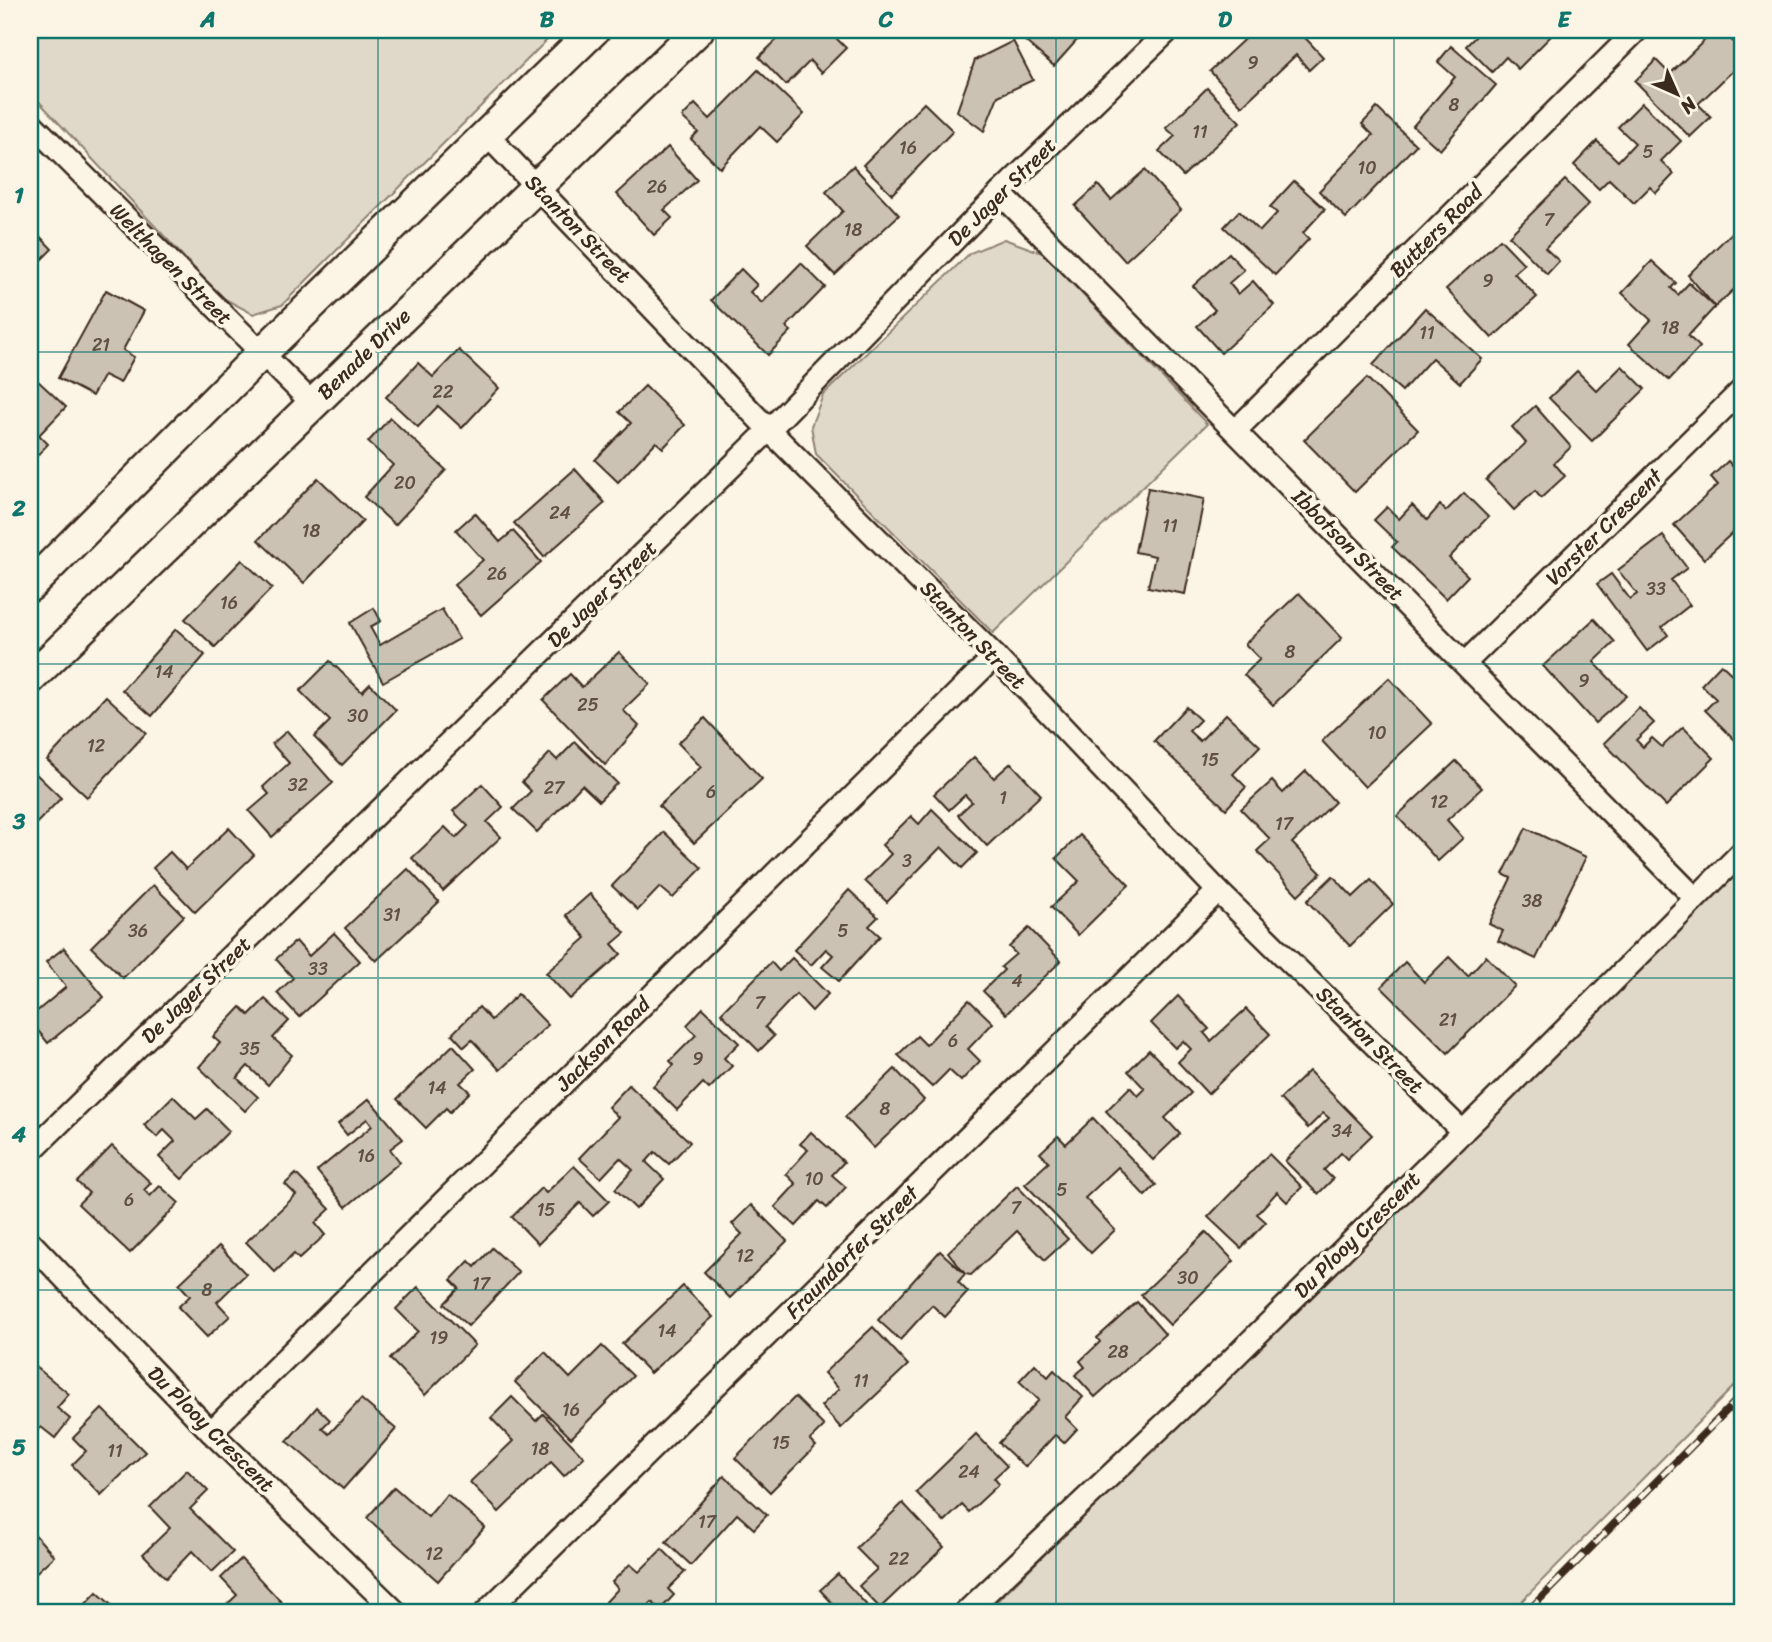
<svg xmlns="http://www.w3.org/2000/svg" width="1772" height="1642" font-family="Sriracha,sans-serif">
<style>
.green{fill:#e0d8c8;stroke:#8e8173;stroke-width:2}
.building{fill:#ccc2b3;stroke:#3b2a1e;stroke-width:2}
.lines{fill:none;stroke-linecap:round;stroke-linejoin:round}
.street-casing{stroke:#3b2a1e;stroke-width:26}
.secondary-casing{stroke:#3b2a1e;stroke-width:35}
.street{stroke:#fcf5e5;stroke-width:21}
.secondary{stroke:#fcf5e5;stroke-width:30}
.rail-casing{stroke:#3b2a1e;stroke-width:8}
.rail{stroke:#fcf5e5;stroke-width:5;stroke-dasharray:16;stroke-linecap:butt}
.grid{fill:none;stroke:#0f766e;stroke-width:2;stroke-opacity:0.55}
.labels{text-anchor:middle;stroke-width:7;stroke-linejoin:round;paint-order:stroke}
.number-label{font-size:18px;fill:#5f5043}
.street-label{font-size:21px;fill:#3b2a1e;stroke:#fcf5e5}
.neatline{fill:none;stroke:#0f766e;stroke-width:2.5}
.grid-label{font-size:23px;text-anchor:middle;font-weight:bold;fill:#0f766e}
</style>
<rect width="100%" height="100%" fill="#fcf5e5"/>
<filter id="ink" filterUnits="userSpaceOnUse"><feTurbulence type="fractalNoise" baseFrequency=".0143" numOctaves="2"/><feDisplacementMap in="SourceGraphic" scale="14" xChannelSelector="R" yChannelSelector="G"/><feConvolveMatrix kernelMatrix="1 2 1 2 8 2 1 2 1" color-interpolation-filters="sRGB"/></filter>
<g filter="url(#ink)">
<g class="green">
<polygon points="30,30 557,30 282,305 253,314 221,297 30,92"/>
<polygon points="1004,239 1043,253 1207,424 993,633 816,454 811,426 823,395 970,253"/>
<polygon points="1742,866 1742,1378 1511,1612 986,1612"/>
</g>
<g class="building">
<polygon points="787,30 841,30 834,36 846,48 821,73 810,61 786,85 759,57"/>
<polygon points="1036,30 1086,30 1054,66 1026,42"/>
<polygon points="1254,30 1269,30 1273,34 1278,30 1298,30 1323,57 1309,70 1296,55 1242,106 1210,71"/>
<polygon points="1482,30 1557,30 1518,69 1506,57 1492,72 1466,46"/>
<polygon points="1715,30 1722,30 1742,51 1742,62 1698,104 1711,117 1690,137 1635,81 1656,60 1670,74"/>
<polygon points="1013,41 1033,80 998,96 984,131 957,111 975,60"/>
<polygon points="1451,46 1496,85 1440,150 1413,126 1455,77 1438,62"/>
<polygon points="758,70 804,114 777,142 760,126 720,168 691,139 698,132 682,117 695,104 710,119"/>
<polygon points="1207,88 1240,122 1183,176 1159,151 1175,136 1166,128"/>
<polygon points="924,103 953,131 892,194 863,165"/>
<polygon points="1642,103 1681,141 1661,161 1674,174 1656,193 1650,187 1634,203 1609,179 1599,189 1574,165 1597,141 1618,161 1635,143 1618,127"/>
<polygon points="1377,108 1416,145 1346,218 1319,191 1373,135 1362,124"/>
<polygon points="668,147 697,180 664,210 672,218 654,235 617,194"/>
<polygon points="853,166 899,215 835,275 807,246 843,211 826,192"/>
<polygon points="1145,170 1181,210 1125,261 1075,206 1098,185 1111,200"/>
<polygon points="1565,180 1589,204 1545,248 1559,261 1547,274 1509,236"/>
<polygon points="1294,181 1325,209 1303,233 1309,239 1275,275 1224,227 1239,211 1260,231 1277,213 1270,207"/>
<polygon points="1742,223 1742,282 1715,307 1688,275"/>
<polygon points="30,226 52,249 30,271"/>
<polygon points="1500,239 1524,264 1514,273 1537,297 1492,338 1446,289"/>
<polygon points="1229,253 1244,270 1229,283 1238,294 1253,281 1274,305 1221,353 1197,326 1215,310 1193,286"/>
<polygon points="1652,261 1676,283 1671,288 1678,295 1689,283 1715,307 1688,336 1700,347 1669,380 1629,344 1651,320 1622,293"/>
<polygon points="801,263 825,287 786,327 791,331 768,355 711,300 741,269 757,285 750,292 762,303"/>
<polygon points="106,290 144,311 123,350 134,357 120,383 104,375 92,396 58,378"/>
<polygon points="1425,308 1482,359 1460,383 1432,358 1402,391 1373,365"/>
<polygon points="459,350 499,388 462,428 438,406 418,427 386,397 418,363 433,377"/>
<polygon points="1622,366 1645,389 1592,441 1549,398 1577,371 1597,391"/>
<polygon points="1367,378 1418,430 1355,492 1304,440"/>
<polygon points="37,380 66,407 39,435 48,444 30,463 30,388"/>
<polygon points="645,386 685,425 663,448 656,442 618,482 595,460 631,423 619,412"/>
<polygon points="1535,406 1571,447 1554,463 1565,476 1541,498 1535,491 1514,510 1486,480 1526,443 1512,427"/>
<polygon points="390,418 446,470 395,525 364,497 393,465 368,442"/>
<polygon points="1728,461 1742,477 1742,524 1704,559 1674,525 1718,485 1711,477"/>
<polygon points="575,469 605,503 544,557 514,523"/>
<polygon points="318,478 363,521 304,583 258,540"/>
<polygon points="1148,488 1204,499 1185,594 1148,587 1155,556 1135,552"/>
<polygon points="1464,493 1488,517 1449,558 1468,576 1446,599 1392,547 1397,542 1374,520 1387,507 1399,519 1412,505 1427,520 1440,505 1446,511"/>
<polygon points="475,513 500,542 513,531 541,562 481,615 454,585 483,560 456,530"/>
<polygon points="1663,536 1687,568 1671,580 1690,605 1662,627 1668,635 1647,651 1597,584 1611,574 1630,599 1637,594 1618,570"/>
<polygon points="242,560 272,588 215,647 185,619"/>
<polygon points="1299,593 1342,638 1273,705 1244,675 1260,659 1245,644"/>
<polygon points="374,608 381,621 370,627 380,645 442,609 459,639 383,682 350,623"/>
<polygon points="1594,619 1615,642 1594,662 1626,696 1595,723 1543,666"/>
<polygon points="176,629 205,655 152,716 122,690"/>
<polygon points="619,652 650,684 623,710 639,726 605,765 543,700 570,674 582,687"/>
<polygon points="330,661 362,692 370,684 396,710 342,765 314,737 330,721 300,691"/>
<polygon points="1721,664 1738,680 1742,676 1742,747 1705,710 1716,699 1701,685"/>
<polygon points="1389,678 1432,724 1365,787 1322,741"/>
<polygon points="106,696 146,733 87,797 47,760"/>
<polygon points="1186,707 1200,720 1189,731 1200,741 1226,714 1260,746 1233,774 1246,787 1226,809 1154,741"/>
<polygon points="1639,708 1654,723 1636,740 1643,747 1652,738 1662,747 1683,727 1714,758 1666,806 1604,743"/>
<polygon points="705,718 762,779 694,843 659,806 701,767 678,743"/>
<polygon points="287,731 333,783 272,837 249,811 269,794 263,787 289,763 272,744"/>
<polygon points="575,742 617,783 599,801 582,785 537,832 513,809 531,791 522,782 550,753 557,760"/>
<polygon points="974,757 994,778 1011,763 1041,795 987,846 958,815 972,802 965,795 949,810 934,794"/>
<polygon points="1456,761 1482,788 1447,820 1463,838 1438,861 1397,816"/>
<polygon points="33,771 61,798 30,830 30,774"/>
<polygon points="1306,771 1335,802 1292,843 1321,873 1298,895 1257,851 1270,839 1241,809 1272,781 1283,793"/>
<polygon points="482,784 503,807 487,822 501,837 443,891 412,858 445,827 456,838 468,826 453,811"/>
<polygon points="932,809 977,853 962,868 941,847 887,902 865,881 891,854 882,845 911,816 919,824"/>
<polygon points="229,828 254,855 195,912 153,868 170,852 186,869"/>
<polygon points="1526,828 1586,857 1536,959 1498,941 1503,931 1489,924 1511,878 1503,874"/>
<polygon points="664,832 702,868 673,898 660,887 638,910 612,886"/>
<polygon points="1080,835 1129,885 1078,935 1051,907 1079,881 1056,858"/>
<polygon points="408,869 439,902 376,961 345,928"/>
<polygon points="1333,876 1353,897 1371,880 1393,904 1350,946 1307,901"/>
<polygon points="153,885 184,916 123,978 91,947"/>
<polygon points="849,890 878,917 869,926 880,936 839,981 822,967 833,955 826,949 811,965 794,950"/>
<polygon points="590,894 625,933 612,944 621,954 570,999 546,973 586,938 566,915"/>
<polygon points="1029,928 1061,961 1006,1014 983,991 1004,970 1001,967 1016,954 1009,947"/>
<polygon points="334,933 360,961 299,1017 277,993 293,978 276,959 296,941 309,956"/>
<polygon points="64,948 104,997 48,1043 30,1021 30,1017 66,987 46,962"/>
<polygon points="1486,956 1515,986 1448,1053 1381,987 1405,962 1424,982 1449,957 1468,976"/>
<polygon points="792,958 828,994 812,1011 796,994 765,1027 774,1036 759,1051 721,1013 771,962 779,971"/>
<polygon points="518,994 548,1025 500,1070 472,1040 464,1047 452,1034 479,1007 491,1020"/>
<polygon points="1178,996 1209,1029 1204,1033 1211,1041 1246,1009 1270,1034 1208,1094 1178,1062 1191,1049 1183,1041 1175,1048 1151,1023"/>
<polygon points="265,999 289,1021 273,1038 292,1055 268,1085 248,1066 237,1078 258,1097 245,1111 199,1067 220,1043 213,1037 241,1007 249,1015"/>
<polygon points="969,1000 993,1023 968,1049 980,1061 961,1081 949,1070 932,1087 898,1055 917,1036 926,1045"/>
<polygon points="703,1008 739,1043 724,1058 732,1066 709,1089 703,1083 677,1110 653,1086 674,1065 670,1061 696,1035 687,1025"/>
<polygon points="453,1045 475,1069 460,1083 470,1092 450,1112 446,1108 426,1128 397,1099"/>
<polygon points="1149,1050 1191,1093 1165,1118 1180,1134 1153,1160 1106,1111 1130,1087 1138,1096 1145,1089 1128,1071"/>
<polygon points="895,1069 924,1100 874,1148 845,1117"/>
<polygon points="1309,1071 1372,1135 1347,1159 1341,1153 1324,1170 1333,1179 1318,1194 1285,1161 1329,1118 1323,1113 1308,1128 1280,1099"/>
<polygon points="629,1085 690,1142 669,1164 655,1152 646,1162 664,1179 636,1209 615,1189 633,1170 620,1158 601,1178 579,1158 618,1117 608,1107"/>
<polygon points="173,1096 196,1119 207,1109 229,1131 182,1179 159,1157 175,1141 164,1130 157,1137 144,1125"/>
<polygon points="369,1099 403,1139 390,1149 400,1162 346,1207 317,1171 372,1126 367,1119 347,1135 338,1124"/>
<polygon points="1093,1118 1156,1185 1145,1196 1118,1167 1085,1198 1115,1230 1091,1253 1025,1184 1049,1162 1040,1153 1058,1136 1066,1144"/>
<polygon points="811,1132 844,1162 832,1175 846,1187 827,1208 819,1201 796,1226 775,1207 796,1184 786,1174 808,1150 800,1144"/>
<polygon points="112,1146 151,1183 144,1190 150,1196 160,1186 179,1203 130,1253 78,1204 89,1193 77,1182"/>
<polygon points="1269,1154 1302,1187 1287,1202 1277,1192 1257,1214 1266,1222 1241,1248 1208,1217"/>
<polygon points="574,1166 609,1201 593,1216 580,1203 538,1244 512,1217 541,1188 546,1193"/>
<polygon points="296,1174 330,1209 315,1223 325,1235 299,1259 294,1254 275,1272 246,1242 296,1195 285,1184"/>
<polygon points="1017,1186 1068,1239 1045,1260 1017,1231 971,1275 965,1274 948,1252"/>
<polygon points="751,1205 787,1241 730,1298 704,1272 742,1234 732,1224"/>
<polygon points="1206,1232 1234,1261 1170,1325 1141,1295"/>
<polygon points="219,1246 246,1274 217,1302 230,1316 207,1337 178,1307 190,1296 179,1284"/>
<polygon points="492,1248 519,1272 468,1326 444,1304 459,1288 451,1280 469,1261 475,1267"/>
<polygon points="940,1251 965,1274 958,1282 968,1292 945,1317 932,1305 900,1340 878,1320"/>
<polygon points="683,1286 713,1317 650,1373 622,1344"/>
<polygon points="418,1287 475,1345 425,1395 390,1359 418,1331 396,1309"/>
<polygon points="1137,1302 1165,1334 1095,1397 1075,1375 1085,1367 1080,1361 1100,1342 1097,1338"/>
<polygon points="873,1327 908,1365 841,1428 821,1406 839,1389 824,1373"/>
<polygon points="602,1346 633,1376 571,1438 515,1382 545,1352 570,1378"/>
<polygon points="30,1362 69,1394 57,1408 70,1419 55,1438 41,1427 30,1438"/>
<polygon points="1035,1364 1048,1377 1054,1370 1083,1397 1065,1417 1077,1429 1064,1443 1055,1435 1025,1467 999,1443 1039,1400 1019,1381"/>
<polygon points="512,1397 536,1421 543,1414 584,1457 564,1476 551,1462 499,1512 470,1482 513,1441 491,1418"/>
<polygon points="795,1397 824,1426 810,1440 816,1446 770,1492 735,1458"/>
<polygon points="361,1399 396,1429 343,1489 287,1441 317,1407 330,1420 322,1428 329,1434"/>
<polygon points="102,1409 145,1452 101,1495 72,1465 86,1451 73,1438"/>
<polygon points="976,1434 1007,1466 994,1478 999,1484 969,1512 962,1505 944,1522 916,1492"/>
<polygon points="187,1470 208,1491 190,1509 233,1552 212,1572 192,1551 166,1578 143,1554 170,1528 150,1507"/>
<polygon points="724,1476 767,1515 754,1529 737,1514 691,1565 666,1542"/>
<polygon points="394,1487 428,1517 447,1494 485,1527 438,1581 367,1518"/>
<polygon points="903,1503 944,1547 880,1608 859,1586 877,1569 856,1548"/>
<polygon points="30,1529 54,1556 30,1578"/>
<polygon points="662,1549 685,1572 668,1589 674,1595 660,1610 652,1602 642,1612 608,1612 602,1606 618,1589 612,1582 630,1564 639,1572"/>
<polygon points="241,1559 285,1606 279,1612 219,1612 237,1595 221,1578"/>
<polygon points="838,1574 873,1612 832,1612 837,1608 820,1590"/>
<polygon points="97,1592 119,1612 78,1612"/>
</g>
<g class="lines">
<defs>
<g id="street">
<polyline points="30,122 313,404"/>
<polyline points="487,135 769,430 995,656 1218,891 1463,1132"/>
<polyline points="1000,193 1695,898"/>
<polyline points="1235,431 1637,30"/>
<polyline points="1465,663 1742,390"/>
<polyline points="30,1152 769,430 1000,193 1169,30"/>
<polyline points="30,1242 211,1432 396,1612"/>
<polyline points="211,1432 995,656"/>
<polyline points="486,1612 1218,891"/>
<polyline points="966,1612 1209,1382 1500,1095 1742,852"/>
</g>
<g id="secondary">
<polyline points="30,586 261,354 594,30"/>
<polyline points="30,679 698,30"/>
</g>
</defs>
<use href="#street" class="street-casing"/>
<use href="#secondary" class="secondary-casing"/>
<use href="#street" class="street"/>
<use href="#secondary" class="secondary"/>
<defs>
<polyline id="rail" points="1527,1612 1742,1395"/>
</defs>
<use href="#rail" class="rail-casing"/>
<use href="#rail" class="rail"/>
</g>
</g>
<path class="grid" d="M378,30V1612M716,30V1612M1056,30V1612M1394,30V1612M30,352H1742M30,664H1742M30,978H1742M30,1290H1742"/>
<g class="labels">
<g class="number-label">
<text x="1253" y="69">9</text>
<text x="1454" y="111">8</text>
<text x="1200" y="138">11</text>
<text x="908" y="154">16</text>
<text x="1648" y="158">5</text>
<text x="1367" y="174">10</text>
<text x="657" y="193">26</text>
<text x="1549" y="226">7</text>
<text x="853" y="236">18</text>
<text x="1488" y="287">9</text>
<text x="1670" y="334">18</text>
<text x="1427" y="339">11</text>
<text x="101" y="351">21</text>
<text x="443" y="398">22</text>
<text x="405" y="489">20</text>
<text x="560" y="519">24</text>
<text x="1170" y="532">11</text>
<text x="311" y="537">18</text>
<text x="497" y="580">26</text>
<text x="1656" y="595">33</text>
<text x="229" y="609">16</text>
<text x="1290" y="658">8</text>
<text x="164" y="678">14</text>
<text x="1584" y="687">9</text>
<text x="588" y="711">25</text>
<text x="358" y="722">30</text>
<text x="1377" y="739">10</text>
<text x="96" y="752">12</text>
<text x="1210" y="766">15</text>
<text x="298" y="791">32</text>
<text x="554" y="794">27</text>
<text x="711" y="798">6</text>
<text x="1003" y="804">1</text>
<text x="1439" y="808">12</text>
<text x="1284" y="830">17</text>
<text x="907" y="867">3</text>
<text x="1532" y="907">38</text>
<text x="392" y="921">31</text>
<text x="138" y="937">36</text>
<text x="843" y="937">5</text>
<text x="318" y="975">33</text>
<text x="1017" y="987">4</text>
<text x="760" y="1009">7</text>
<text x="1448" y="1026">21</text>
<text x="953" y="1047">6</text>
<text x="250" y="1055">35</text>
<text x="698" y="1065">9</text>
<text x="437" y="1094">14</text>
<text x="885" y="1115">8</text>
<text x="1342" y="1137">34</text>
<text x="366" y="1162">16</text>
<text x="814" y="1185">10</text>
<text x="1062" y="1196">5</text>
<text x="129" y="1206">6</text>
<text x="1016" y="1214">7</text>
<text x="546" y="1216">15</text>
<text x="745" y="1262">12</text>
<text x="1188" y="1284">30</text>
<text x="481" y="1290">17</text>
<text x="207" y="1296">8</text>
<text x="667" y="1337">14</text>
<text x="439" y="1344">19</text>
<text x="1118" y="1358">28</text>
<text x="861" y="1387">11</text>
<text x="571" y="1416">16</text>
<text x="781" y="1449">15</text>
<text x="540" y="1455">18</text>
<text x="115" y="1457">11</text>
<text x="969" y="1478">24</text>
<text x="707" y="1528">17</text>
<text x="434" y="1560">12</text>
<text x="899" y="1565">22</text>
</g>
<g class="street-label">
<text transform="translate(1002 192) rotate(-45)" y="7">De Jager Street</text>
<text transform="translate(578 229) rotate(46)" y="7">Stanton Street</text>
<text transform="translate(1436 231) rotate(-45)" y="7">Butters Road</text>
<text transform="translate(171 264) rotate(45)" y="7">Welthagen Street</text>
<text transform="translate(364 354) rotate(-44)" y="7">Benade Drive</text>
<text transform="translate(1604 527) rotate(-45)" y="7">Vorster Crescent</text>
<text transform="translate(1348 545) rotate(45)" y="7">Ibbotson Street</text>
<text transform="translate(602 594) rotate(-44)" y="7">De Jager Street</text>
<text transform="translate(973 635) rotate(46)" y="7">Stanton Street</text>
<text transform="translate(196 990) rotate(-44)" y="7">De Jager Street</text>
<text transform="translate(1370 1040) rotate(45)" y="7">Stanton Street</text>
<text transform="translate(603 1044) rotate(-45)" y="7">Jackson Road</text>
<text transform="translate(1357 1235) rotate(-45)" y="7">Du Plooy Crescent</text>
<text transform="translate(852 1252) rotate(-45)" y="7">Fraundorfer Street</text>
<text transform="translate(211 1429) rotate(45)" y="7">Du Plooy Crescent</text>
</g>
</g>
<rect width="1772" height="1642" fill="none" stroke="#fcf5e5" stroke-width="77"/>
<g transform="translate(1677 94) rotate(135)" stroke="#fcf5e5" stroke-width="5" paint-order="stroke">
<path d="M0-5L12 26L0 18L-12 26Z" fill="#3b2a1e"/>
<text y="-10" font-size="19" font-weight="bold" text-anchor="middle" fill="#3b2a1e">N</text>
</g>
<rect x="38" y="38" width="1696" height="1566" class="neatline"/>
<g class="grid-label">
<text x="208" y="27">A</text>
<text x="547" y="27">B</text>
<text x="886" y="27">C</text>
<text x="1225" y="27">D</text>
<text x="1564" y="27">E</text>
<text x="19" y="203">1</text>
<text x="19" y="516">2</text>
<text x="19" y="829">3</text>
<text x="19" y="1142">4</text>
<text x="19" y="1455">5</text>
</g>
</svg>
